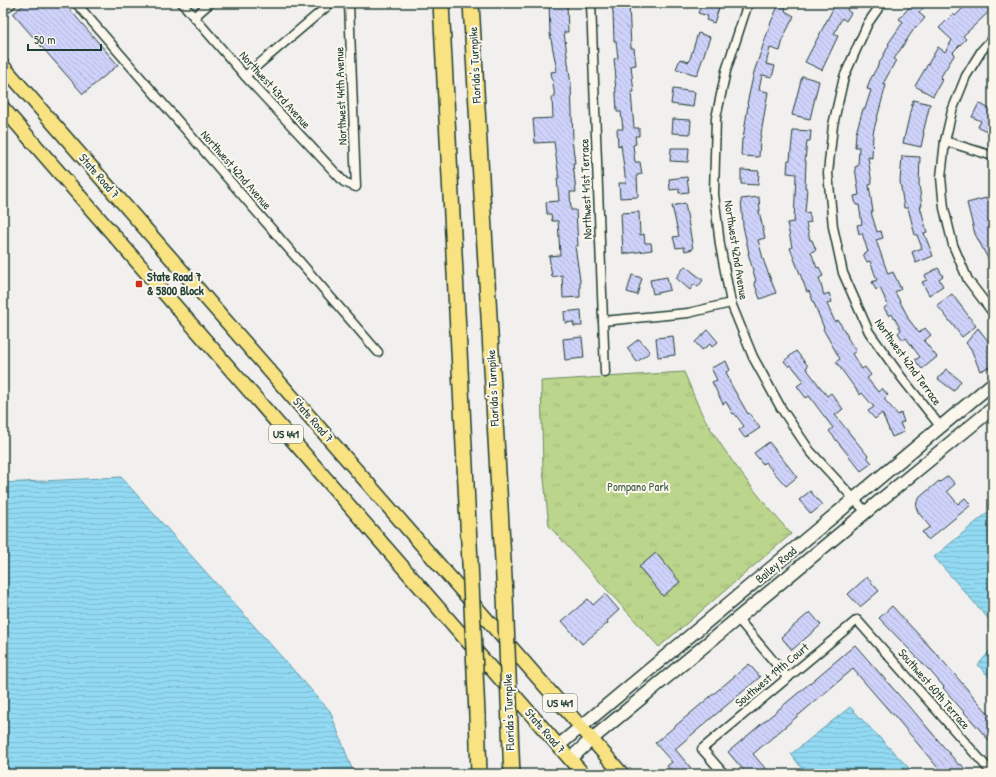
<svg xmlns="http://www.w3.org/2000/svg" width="996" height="777" font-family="'Patrick Hand',sans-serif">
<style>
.park{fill:url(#park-tufts);stroke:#6d8960}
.water{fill:url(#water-rules);stroke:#649ba7}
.building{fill:url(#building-back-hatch);stroke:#1f3d34}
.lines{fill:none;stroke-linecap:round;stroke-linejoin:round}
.street-casing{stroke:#1f3d34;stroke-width:11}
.secondary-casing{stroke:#1f3d34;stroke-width:15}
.primary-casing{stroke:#1f3d34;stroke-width:16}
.highway-casing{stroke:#1f3d34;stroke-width:18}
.street{stroke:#fbf7ec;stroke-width:8}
.secondary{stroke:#fbf7ec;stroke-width:12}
.primary{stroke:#f8e281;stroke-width:13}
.highway{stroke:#f8e281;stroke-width:15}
.highway-bridge-casing{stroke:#1f3d34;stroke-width:18;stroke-linecap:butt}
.highway-bridge{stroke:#f8e281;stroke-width:15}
.poi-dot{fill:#c8321e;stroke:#fbf7ec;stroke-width:1.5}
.labels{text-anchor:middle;stroke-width:4;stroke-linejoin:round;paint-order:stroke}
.shield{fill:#fbf7ec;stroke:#61756b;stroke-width:1}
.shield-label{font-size:11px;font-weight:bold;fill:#1f3d34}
.street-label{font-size:12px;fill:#1f3d34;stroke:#fbf7ec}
.poi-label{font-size:12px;font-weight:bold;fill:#1f3d34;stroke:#fbf7ec;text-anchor:start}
.park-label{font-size:12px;fill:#3e5b46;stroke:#fbf7ec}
</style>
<defs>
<pattern id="park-tufts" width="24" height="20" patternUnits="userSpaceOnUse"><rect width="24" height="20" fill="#bbd58c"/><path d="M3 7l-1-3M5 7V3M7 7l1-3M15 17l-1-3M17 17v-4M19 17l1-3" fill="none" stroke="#a0b879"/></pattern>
<pattern id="water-rules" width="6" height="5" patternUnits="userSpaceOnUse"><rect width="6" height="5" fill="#92daf3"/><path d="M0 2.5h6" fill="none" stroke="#7dbcd1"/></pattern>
<pattern id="building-back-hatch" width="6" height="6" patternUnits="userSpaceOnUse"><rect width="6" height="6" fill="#cfd2fa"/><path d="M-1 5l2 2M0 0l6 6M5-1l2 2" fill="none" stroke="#b1b5d7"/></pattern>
</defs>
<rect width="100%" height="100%" fill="#f2f0ef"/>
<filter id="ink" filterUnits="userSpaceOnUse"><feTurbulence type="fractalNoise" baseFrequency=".025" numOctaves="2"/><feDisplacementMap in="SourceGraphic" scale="8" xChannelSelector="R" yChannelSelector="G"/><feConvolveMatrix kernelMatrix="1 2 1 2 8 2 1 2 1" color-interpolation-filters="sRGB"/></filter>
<g filter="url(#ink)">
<path class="park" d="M684,372C690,385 695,400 702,414C727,458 758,496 791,534L659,647L549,526L543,470L541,381Z"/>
<g class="water">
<polygon points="121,477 330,711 354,774 3,774 3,483"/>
<polygon points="993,508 993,624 934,557"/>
<polygon points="993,647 993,681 978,665"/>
<polygon points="850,707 911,770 907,774 806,774 791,754"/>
</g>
<g class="building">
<polygon points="26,3 64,3 118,65 83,94 13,14"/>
<polygon points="549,3 567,3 568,32 564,32 571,85 573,139 572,139 575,163 573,163 576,192 570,192 571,210 576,210 578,246 575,246 580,280 580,297 563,298 562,275 552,277 549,256 560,255 558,221 552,221 551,214 547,214 546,202 559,201 557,178 559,178 554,142 535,143 533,119 553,118 552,97 555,97 551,72 557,71 550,34"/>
<polygon points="611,3 629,3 631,48 634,48 636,65 631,66 634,92 631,92 634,128 639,128 639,136 635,136 636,144 633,145 635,162 640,162 642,174 637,175 638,197 620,198 619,183 626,183 621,145 618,146 617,129 623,129 621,112 617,112 615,78 616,78 614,59 618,58 616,41 614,41 613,12"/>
<polygon points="702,3 706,3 719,8 714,23 706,20 708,16 698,13"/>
<polygon points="836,3 851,3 847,10 851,13 846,21 842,18 834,34 838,36 822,70 805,62"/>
<polygon points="913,3 927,3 919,13 925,18 917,27 916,26 894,59 896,60 883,84 886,85 873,133 872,158 868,157 872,184 869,185 873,212 871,212 877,232 881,231 883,238 876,240 888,274 893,272 901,289 895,292 908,317 907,317 919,333 925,328 931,335 924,341 937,357 922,369 915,360 920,357 906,338 903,340 898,333 901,330 892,314 889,316 884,308 888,305 880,288 876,290 872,282 877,280 870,261 867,262 863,254 868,252 862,233 859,234 857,225 862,224 859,205 856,205 854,196 859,195 855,167 858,166 859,147 855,147 856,133 863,109 865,109 871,90 867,89 870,80 889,45 888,44 903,22 899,19"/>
<polygon points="968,3 987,3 992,9 963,36 966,39 953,52 955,54 940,78 942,80 933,96 915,86 938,47 945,52 952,40 939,28 953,14 955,16"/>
<polygon points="779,4 786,8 785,11 794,16 784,36 780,51 770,48 766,64 775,66 772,77 762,75 759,90 768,92 760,140 759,157 741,156 742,139 743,139 748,105 747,104 754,72 771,22"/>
<polygon points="698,33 710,37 697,75 676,69 680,59 689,62"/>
<polygon points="802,76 819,81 810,119 792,115"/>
<polygon points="673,89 695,92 693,107 671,104"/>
<polygon points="913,100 930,104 923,133 924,133 921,147 903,143"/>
<polygon points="979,103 993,111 993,120 987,131 978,127 981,121 972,117"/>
<polygon points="673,119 691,120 690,134 672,133"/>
<polygon points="793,130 811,131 810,141 807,141 805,161 806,161 805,188 807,188 805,213 809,212 811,222 806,223 810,240 812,240 816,250 811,252 817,268 819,267 823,276 819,278 824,295 829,293 832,302 827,304 835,322 838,320 848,337 847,337 856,351 852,354 862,369 865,367 871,375 867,378 878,392 882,388 888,395 884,399 898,415 901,413 904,422 900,423 904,432 892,437 882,413 875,419 868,411 874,407 862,393 860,395 836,362 840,359 823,329 824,328 809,291 807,292 790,248 792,247 787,223 794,222 796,174 787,173 788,160 790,160"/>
<polygon points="671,148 689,148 688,162 670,161"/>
<polygon points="902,156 920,157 919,184 922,206 920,206 927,232 924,233 933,256 916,263 912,252 922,248 917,235 915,235 908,208 904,208 900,181"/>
<polygon points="741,170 759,171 758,185 741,184"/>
<polygon points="687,177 689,192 679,193 679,189 670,190 669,179"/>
<polygon points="759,197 760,211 759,211 765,238 758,240 764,262 776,293 760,299 754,282 756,281 748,253 749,253 743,226 741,199"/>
<polygon points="990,197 993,207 993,218 988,219 993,228 993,268 975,234 967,203"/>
<polygon points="685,203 693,249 685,251 684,247 676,248 673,237 679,236 672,206"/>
<polygon points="639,212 640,235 644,234 645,243 651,243 652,250 623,254 621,213"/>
<polygon points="685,266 703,280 698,287 694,284 690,290 676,278"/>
<polygon points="938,268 943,276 939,279 943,286 929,295 922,282 927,280 925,275"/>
<polygon points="632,275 642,278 637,295 627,292"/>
<polygon points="667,277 670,290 653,294 650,280"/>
<polygon points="952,294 976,326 962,337 937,305"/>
<polygon points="581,310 582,326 574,326 573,322 565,323 564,312"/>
<polygon points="978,328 988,341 993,353 993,360 990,362 992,366 980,371 971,349 966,343"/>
<polygon points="708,330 718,342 712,347 710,344 702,350 695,342"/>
<polygon points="673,336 675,355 658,357 656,338"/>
<polygon points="582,337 584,358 565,360 563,339"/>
<polygon points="639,339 650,352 637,362 627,348"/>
<polygon points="796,351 808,366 806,368 827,396 831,393 843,409 835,415 868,456 867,457 872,463 861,471 829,431 833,428 809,396 806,398 797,386 804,381 791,365 789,367 784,361"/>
<polygon points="726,361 730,370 726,372 730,381 729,381 748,414 749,413 760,428 745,438 739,430 744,426 734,413 733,414 726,402 723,404 712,382 717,380 711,368"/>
<polygon points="946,369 961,381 954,391 938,379"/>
<polygon points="769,442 797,477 786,486 765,462 763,464 754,453"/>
<polygon points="948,476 955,484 947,491 958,504 965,498 971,505 928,540 922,532 930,527 918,512 916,507 917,502 920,497 939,481 940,482"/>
<polygon points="810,491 822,505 811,514 799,500"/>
<polygon points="656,553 680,582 663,596 639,567"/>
<polygon points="867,577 879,591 860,607 848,594"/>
<polygon points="605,594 619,610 607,621 608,623 582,644 562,621 588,599 593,605"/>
<polygon points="892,606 942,660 993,719 993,745 943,688 944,687 931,672 879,618"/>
<polygon points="810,612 821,625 792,650 781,637"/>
<polygon points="855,645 911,709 911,708 959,765 961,764 969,774 943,774 893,714 892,714 853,669 753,754 770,774 747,774 739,765 728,752"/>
<polygon points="749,664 760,677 675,749 696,774 674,774 667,766 672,762 655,743"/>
</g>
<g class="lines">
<defs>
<g id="street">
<polyline points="76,3 378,352"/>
<polyline points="182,3 245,76 344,182 356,187 349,3"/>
<polyline points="591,3 605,373"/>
<polyline points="748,3 726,71 716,118 714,194 720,245 731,303 753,357 781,408 810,451 866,512"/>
<polyline points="882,3 868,23 844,77 833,125 828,173 833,227 843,273 869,332 902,378 940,426"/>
<polyline points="3,11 12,3"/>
<polyline points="194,17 210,3"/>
<polyline points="993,38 982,50 966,76 952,111 945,141 941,177 944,208 953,245 968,280 993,313"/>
<polyline points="245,76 331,3"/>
<polyline points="945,141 993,156"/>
<polyline points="603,321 688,313 731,303"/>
<polyline points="738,619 788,678"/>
<polyline points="724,774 702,749 857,620 993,774"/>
</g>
<g id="secondary">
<polyline points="558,746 993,383"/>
<polyline points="570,759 592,739 866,512 993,408"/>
</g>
<g id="primary">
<polyline points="3,66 622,774"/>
<polyline points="3,108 583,774"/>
</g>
<g id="highway">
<polyline points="441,3 470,562"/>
<polyline points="471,3 505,595"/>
<polyline points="477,715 479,774"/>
<polyline points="511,753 512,774"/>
</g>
</defs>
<use href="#street" class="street-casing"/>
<use href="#secondary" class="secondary-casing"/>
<use href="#primary" class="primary-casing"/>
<use href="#highway" class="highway-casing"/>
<use href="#street" class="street"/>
<use href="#secondary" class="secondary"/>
<use href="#primary" class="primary"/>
<use href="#highway" class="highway"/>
<defs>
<g id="highway-bridge">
<polyline points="470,562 477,715"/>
<polyline points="505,595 511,753"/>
</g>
</defs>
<use href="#highway-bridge" class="highway-bridge-casing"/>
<use href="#highway-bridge" class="highway-bridge"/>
</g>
</g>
<rect class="poi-dot" x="135" y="280" width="8" height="8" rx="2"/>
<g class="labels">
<g class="shield">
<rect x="269" y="425" width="34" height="18" rx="3"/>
<rect x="543" y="694" width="34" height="18" rx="3"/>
</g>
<g class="shield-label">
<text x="286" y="438">US 441</text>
<text x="560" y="707">US 441</text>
</g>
<g class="street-label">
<text transform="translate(475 65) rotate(-93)" y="4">Florida's Turnpike</text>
<text transform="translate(275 90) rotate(48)" y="4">Northwest 43rd Avenue</text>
<text transform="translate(341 96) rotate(-92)" y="4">Northwest 44th Avenue</text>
<text transform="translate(236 170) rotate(49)" y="4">Northwest 42nd Avenue</text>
<text transform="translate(99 176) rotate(49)" y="4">State Road 7</text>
<text transform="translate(586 189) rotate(-92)" y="4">Northwest 41st Terrace</text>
<text transform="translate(736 250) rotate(81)" y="4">Northwest 42nd Avenue</text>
<text transform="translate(908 362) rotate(54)" y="4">Northwest 42nd Terrace</text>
<text transform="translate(493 388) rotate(-93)" y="4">Florida's Turnpike</text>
<text transform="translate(313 420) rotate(49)" y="4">State Road 7</text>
<text transform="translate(776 565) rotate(-40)" y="4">Bailey Road</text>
<text transform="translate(772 675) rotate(-40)" y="4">Southwest 19th Court</text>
<text transform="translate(934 689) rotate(49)" y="4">Southwest 60th Terrace</text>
<text transform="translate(509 712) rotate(-92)" y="4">Florida's Turnpike</text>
<text transform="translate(545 731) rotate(49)" y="4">State Road 7</text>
</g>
<g class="poi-label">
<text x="147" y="281">State Road 7<tspan x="147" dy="14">&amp; 5800 Block</tspan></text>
</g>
<g class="park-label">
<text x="638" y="491">Pompano Park</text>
</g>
</g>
<rect width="996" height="777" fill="none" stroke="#fbf7ec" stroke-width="16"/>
<rect x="8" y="8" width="980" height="761" fill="none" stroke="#1f3d34" stroke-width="1.5" filter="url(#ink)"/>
<path d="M28 44v6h73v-6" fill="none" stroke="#1f3d34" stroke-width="2"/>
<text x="34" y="44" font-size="12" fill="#1f3d34" stroke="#fbf7ec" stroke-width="3" paint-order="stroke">50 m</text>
</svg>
